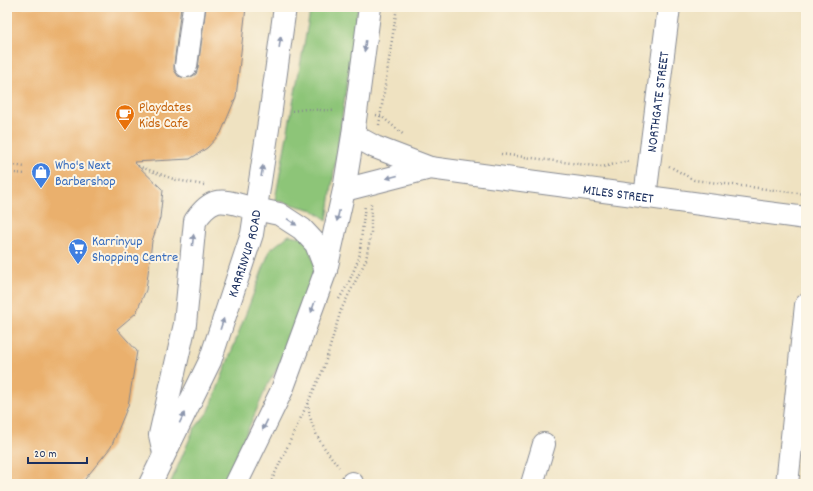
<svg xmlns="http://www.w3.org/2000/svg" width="813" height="491" font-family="Dekko,sans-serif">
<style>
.green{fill:#8dc578;stroke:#547a6b}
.building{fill:#eab06d}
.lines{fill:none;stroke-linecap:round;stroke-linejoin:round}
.minor-casing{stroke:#858890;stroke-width:24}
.highway-casing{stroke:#858890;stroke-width:24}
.path{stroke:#858890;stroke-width:2.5;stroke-dasharray:1 3;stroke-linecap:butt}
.minor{stroke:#fff;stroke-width:22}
.highway{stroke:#fff;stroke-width:22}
.oneway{fill:#8d97ae}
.labels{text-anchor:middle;stroke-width:4;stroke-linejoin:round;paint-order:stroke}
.street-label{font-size:14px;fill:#1b2f5e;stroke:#fcf5e5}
.food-label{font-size:14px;fill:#c56008;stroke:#fcf5e5;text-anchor:start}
.shop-label{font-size:14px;fill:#366cbe;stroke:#fcf5e5;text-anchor:start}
</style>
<rect width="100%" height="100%" fill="#fcf5e5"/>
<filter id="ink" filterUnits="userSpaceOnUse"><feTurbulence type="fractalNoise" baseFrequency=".025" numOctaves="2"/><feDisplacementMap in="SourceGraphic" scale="8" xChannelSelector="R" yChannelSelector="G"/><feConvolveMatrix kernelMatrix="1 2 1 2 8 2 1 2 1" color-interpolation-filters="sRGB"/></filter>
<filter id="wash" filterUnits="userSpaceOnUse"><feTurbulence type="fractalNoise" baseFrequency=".012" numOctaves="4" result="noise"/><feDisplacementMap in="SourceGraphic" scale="16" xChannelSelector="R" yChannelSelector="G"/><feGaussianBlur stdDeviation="0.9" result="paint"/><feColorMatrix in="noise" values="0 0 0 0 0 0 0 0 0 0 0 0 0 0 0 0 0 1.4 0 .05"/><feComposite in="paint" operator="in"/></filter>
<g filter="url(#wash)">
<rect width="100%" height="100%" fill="#efe2c1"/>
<g class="green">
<polygon points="311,7 358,7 327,220 313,210 275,200"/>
<polygon points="289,235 306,238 314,262 313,281 289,349 268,384 224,484 170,484 194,429 209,411 270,250"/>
</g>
<g id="blocks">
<polygon class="building" points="7,7 181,7 174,65 174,70 178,76 185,78 191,77 196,74 198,68 206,7 246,7 236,97 221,133 207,148 190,159 134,162 163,190 160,218 152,241 146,290 136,313 117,329 137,351 128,406 111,447 81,484 7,484"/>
</g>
</g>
<g filter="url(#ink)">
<use href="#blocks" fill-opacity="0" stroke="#858890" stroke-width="1"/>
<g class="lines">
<defs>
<g id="minor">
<polyline points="186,66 194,7"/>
<path id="s1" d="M353,135L375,147L430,168L806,218"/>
<polyline points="344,190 430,168"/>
<path id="s2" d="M645,197L669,7"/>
<path d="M164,453L160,435L185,324L195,221C215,192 225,202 256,209"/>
<polyline points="352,483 352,484"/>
<polyline points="532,484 544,444"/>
<polyline points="787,484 806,305"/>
</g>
<g id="highway">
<polyline points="256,209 279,214 302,229 316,244 326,270"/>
<path id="s3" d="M150,484L210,361L252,234L271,109L285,7"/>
<polyline points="236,484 282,390 326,270 344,190 353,135 370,7"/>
</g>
</defs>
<use href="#minor" class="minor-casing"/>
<use href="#highway" class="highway-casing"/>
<g class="path">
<polyline points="292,111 306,109 335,111"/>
<polyline points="376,115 381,116 404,135"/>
<polyline points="379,125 397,7"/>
<polyline points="501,154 602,167 629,161"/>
<polyline points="7,164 25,167"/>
<polyline points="138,166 176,180 204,185"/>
<polyline points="669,166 694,180 806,194"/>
<polyline points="7,172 25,174"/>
<polyline points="339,299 348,284 359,258 365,205"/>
<path d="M308,403C311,433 322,445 339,467"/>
<polyline points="270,484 323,370 341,310 366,260 371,233 371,203"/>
</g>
<use href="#minor" class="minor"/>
<use href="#highway" class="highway"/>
</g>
<defs><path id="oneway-solid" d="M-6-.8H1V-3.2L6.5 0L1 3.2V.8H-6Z"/></defs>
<g class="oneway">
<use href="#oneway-solid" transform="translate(280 42) rotate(-82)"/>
<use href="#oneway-solid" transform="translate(365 46) rotate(97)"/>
<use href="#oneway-solid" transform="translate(262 171) rotate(-81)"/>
<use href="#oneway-solid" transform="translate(392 177) rotate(165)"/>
<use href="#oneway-solid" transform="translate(338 216) rotate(102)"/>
<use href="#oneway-solid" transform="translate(292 222) rotate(34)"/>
<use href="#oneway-solid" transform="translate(193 240) rotate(-84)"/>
<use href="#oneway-solid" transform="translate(313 307) rotate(109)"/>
<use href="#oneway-solid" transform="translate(222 324) rotate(-72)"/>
<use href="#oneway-solid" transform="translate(182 418) rotate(-64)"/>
<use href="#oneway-solid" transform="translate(265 425) rotate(116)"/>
</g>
</g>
<defs>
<symbol id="cafe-pin" viewBox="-11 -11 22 30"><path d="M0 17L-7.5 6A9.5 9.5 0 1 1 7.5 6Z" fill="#e8710a" stroke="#fcf5e5"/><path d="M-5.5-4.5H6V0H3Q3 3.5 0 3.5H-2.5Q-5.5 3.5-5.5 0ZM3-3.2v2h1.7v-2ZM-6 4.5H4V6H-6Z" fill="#fff"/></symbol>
<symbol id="shop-pin" viewBox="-11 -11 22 30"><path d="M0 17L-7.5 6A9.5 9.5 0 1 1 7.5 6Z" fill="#3f7fe0" stroke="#fcf5e5"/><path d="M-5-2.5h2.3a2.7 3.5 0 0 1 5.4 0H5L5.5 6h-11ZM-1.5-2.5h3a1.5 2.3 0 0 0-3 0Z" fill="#fff"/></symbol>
<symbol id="supermarket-pin" viewBox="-11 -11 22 30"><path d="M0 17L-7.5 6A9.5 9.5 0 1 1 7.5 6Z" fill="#3f7fe0" stroke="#fcf5e5"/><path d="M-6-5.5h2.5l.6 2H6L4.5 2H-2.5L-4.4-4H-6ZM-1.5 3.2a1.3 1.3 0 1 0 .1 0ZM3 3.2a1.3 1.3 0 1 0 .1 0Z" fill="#fff"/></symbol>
</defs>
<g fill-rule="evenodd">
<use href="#cafe-pin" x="114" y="103" width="22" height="30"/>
<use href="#shop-pin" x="30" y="161" width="22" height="30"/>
<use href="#supermarket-pin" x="67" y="237" width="22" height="30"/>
</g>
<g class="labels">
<g class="street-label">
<text dy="5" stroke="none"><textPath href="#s2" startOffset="96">NORTHGATE STREET</textPath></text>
<text dy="5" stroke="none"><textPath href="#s1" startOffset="274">MILES STREET</textPath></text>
<text dy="5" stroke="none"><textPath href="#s3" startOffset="250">KARRINYUP ROAD</textPath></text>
</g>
<g class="food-label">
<text x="139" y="111">Playdates<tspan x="139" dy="16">Kids Cafe</tspan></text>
</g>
<g class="shop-label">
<text x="55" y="169">Who's Next<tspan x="55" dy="16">Barbershop</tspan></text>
<text x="92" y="245">Karrinyup<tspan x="92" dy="16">Shopping Centre</tspan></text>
</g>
</g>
<rect width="813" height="491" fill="none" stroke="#fcf5e5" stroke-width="24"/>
<path d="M28 457v6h59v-6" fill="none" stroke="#1b2f5e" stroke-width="2"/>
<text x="34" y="457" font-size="12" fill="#1b2f5e" stroke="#fcf5e5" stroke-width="3" paint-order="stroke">20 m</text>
</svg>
